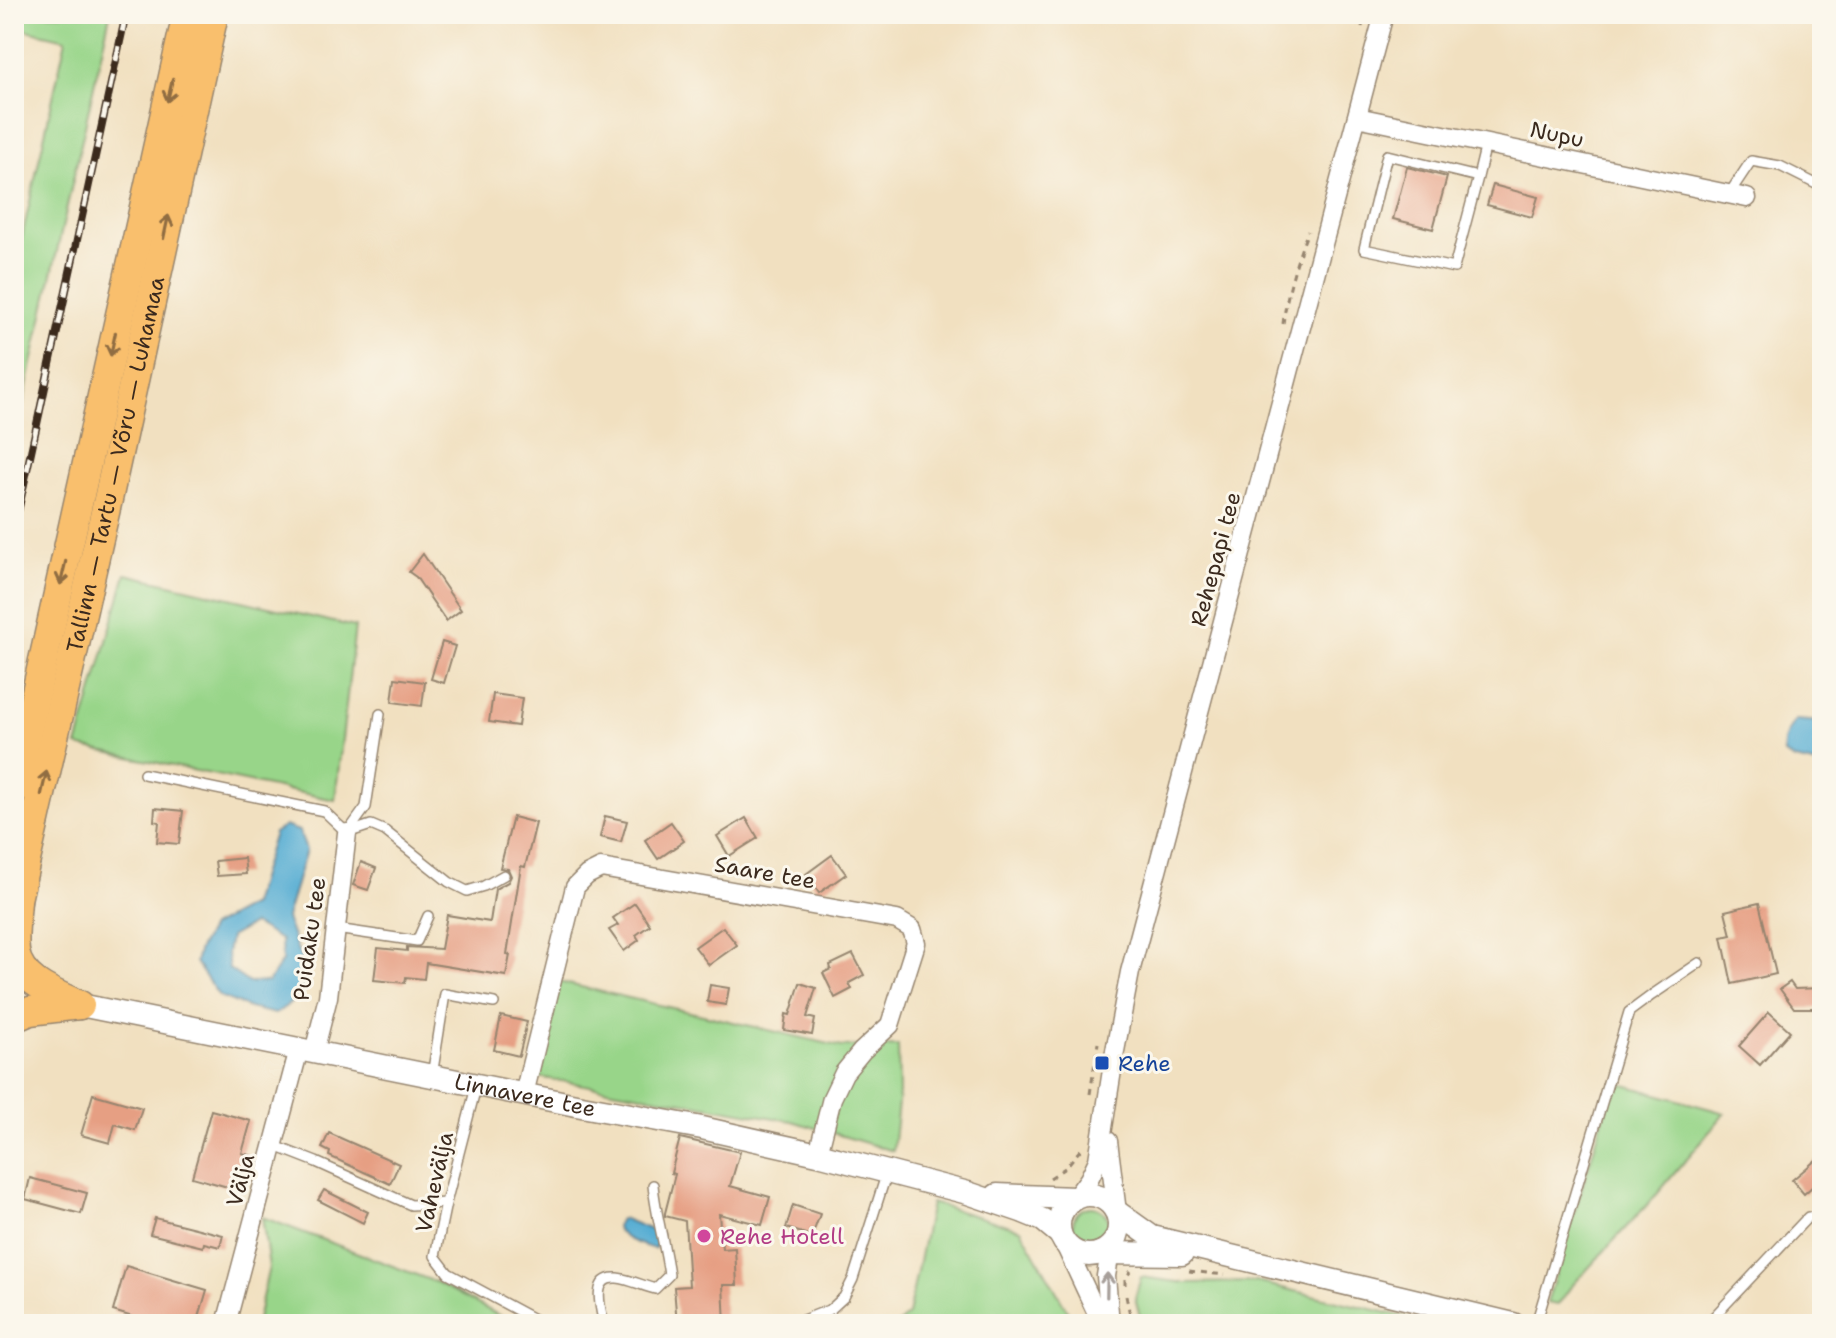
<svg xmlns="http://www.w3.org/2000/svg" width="1836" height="1338" font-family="'Shantell Sans',sans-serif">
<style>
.green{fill:#98d589;stroke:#6a8054;stroke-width:2}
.water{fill:#56add3;stroke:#486c78;stroke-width:2;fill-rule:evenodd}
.building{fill:#e69f83}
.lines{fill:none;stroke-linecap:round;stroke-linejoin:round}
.service-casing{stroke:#96856f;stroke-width:12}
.minor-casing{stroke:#96856f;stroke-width:21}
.tertiary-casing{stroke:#96856f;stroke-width:25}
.trunk-casing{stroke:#96856f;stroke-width:31}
.path{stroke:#96856f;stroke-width:3;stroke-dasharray:6 6;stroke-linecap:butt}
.service{stroke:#fff;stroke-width:9}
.minor{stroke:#fff;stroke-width:18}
.tertiary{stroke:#fff;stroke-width:22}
.trunk{stroke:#f9bf6d;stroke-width:28}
.rail-casing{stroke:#3b2a1e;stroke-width:8}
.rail{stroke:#fbf7ec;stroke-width:5;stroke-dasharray:15;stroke-linecap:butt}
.oneway{stroke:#906d42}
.oneway2{stroke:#a79f9a}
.transit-dot{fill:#1a4fb4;stroke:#fbf7ec;stroke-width:3}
.hotel-dot{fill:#d1479c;stroke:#fbf7ec;stroke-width:3}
.labels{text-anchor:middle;stroke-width:6;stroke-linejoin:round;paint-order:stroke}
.street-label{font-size:22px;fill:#3b2a1e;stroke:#fbf7ec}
.transit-label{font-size:22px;fill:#164399;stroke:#fbf7ec;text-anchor:start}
.hotel-label{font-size:22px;fill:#b23c85;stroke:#fbf7ec;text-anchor:start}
</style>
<rect width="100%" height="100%" fill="#fbf7ec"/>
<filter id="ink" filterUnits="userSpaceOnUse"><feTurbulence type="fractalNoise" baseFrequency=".0125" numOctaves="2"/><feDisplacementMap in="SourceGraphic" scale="16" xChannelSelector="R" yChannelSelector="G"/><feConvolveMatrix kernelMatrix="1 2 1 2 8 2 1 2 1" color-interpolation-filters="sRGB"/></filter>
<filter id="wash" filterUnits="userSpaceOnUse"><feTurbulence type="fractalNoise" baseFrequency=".006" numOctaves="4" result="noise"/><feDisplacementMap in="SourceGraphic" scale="32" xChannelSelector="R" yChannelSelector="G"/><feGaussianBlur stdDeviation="1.8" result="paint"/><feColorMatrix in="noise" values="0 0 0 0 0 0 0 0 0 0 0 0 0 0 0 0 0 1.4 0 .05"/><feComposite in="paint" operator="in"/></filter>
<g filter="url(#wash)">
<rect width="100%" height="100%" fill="#f1e0c0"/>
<g class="green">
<polygon points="14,14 110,14 14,444 14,273 66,39 14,27"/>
<polygon points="126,574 355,627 335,800 77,746"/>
<polygon points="559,982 842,1047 898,1046 899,1093 893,1151 792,1121 538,1077"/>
<polygon points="1614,1082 1725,1113 1658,1193 1570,1288 1558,1305 1547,1303"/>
<polygon points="931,1203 1021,1229 1075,1324 898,1324 908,1315"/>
<circle cx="1091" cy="1225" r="18"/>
<polygon points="262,1217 438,1283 515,1324 256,1324 269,1267"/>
<polygon points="1141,1277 1185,1283 1257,1282 1435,1324 1142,1324 1135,1298"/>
</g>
<g class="water">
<path d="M1796,720L1822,722V766L1795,760L1784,754C1782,740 1787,730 1796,720Z"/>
<path d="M285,826L299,831L306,850L286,918L306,973L299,997L275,1014L249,1008L219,996L195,962L199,949L211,927L252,905L274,833ZM253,924L281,940L282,961L268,982L249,983L229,969L227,953L230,937Z"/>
<path d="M624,1219L661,1234L660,1241L654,1249C641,1244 620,1240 616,1226L620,1220Z"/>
</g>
<g id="blocks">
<g class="building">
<polygon points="1407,167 1447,177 1433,229 1393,219"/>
<polygon points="1493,185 1538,197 1532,217 1487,205"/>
<polygon points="423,554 461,610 446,621 416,577 409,572"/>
<polygon points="442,642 455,646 444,683 431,679"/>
<polygon points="395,678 425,682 422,706 392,702"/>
<polygon points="493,694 522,698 518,726 489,722"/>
<polygon points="155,808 183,811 179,844 157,842 159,822 154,821"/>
<polygon points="605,816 627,821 621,842 600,837"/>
<polygon points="513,817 536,823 525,867 521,866 507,954 510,955 506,976 426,963 424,979 406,977 405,983 374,980 378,948 407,951 407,947 441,949 447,915 490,922 495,889 508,882 511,876 508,869 500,868"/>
<polygon points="746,818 758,838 729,856 717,836"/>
<polygon points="671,822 684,841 658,859 645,840"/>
<polygon points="832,855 846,874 819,893 806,874"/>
<polygon points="244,858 246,874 217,876 215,861"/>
<polygon points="361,862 376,868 368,890 353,885"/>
<polygon points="635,903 650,925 636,935 639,940 624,951 609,930 618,925 613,918"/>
<polygon points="1759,903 1776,974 1732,984 1722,937 1731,935 1725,911"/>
<polygon points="723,927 737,945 709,965 695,947"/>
<polygon points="853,954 864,975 849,983 852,989 835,998 823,973 831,969 830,965"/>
<polygon points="1790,982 1795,989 1822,988 1822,1004 1818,1008 1794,1008 1780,989"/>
<polygon points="800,983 816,988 807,1017 815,1019 812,1035 784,1030 786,1014 790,1015"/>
<polygon points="710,985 729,988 726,1005 707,1002"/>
<polygon points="1769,1012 1790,1031 1760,1065 1739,1046"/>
<polygon points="501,1016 527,1022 519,1056 494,1050"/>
<polygon points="93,1094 142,1108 135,1130 115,1124 110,1143 81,1135"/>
<polygon points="211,1110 251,1121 242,1153 252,1156 242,1191 192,1177"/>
<polygon points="329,1133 399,1164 390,1184 329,1156 330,1152 322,1148"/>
<polygon points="680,1138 740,1152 730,1186 770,1197 762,1225 719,1214 722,1249 735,1248 737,1285 723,1285 725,1324 677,1324 674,1287 689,1286 685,1221 665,1216 665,1213 675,1174 671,1173"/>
<polygon points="1822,1155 1822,1178 1804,1194 1792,1180"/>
<polygon points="30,1178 87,1193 81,1214 25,1199"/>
<polygon points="324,1190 368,1212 363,1223 318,1200"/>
<polygon points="793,1205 820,1214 812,1236 786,1228"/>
<polygon points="155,1218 223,1235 220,1247 204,1243 203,1247 150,1234"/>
<polygon points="126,1266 207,1290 197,1324 156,1324 113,1311"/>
</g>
</g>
</g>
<g filter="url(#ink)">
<use href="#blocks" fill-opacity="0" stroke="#96856f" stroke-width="2"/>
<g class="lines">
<defs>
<g id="service">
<polyline points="1478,177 1387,155 1364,249 1454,268 1478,177 1486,144"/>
<polyline points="1729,194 1751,161 1780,166 1822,187"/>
<polyline points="144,774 324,811 347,833"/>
<polyline points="348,832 366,807 380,714"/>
<polyline points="347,833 371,825 385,831 449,882 467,891 484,886 504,875"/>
<polyline points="336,929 417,941 428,916"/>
<polyline points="432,1076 445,994 494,1003"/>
<polyline points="476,1087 446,1203 435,1256 448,1273 543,1324"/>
<polyline points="275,1146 316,1162 411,1205 446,1203"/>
<path d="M604,1324C601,1310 590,1276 617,1278C629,1279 643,1286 655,1289L669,1275C665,1245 656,1216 653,1185"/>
<polyline points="800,1324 803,1320 831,1309 844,1297 853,1279 887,1172"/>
<polyline points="1536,1324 1629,1012 1652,995 1699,963"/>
<polyline points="1707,1324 1808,1217"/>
</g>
<g id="minor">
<polyline points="1357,117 1747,198"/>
<polyline points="314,1052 328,997 347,833"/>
<polyline points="524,1094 575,887 587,875 601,868 897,920 912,929 916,943 890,1025 862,1051 844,1073 832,1098 818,1154"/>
<polyline points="1108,1141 1117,1212"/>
<polyline points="1075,1198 1089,1179 1098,1160 1115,1051 1130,972 1384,14"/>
<polyline points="1060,1234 1102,1324"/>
<polyline points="226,1324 299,1049"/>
<polyline points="1110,1324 1106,1276 1111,1246"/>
</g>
<g id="tertiary">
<path id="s1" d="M80,1005L576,1105L702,1128L818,1154L968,1193L1021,1211L1043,1220L1060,1234"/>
<circle cx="1089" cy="1225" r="30"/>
<polyline points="997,1195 1075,1198"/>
<polyline points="1117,1212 1152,1237 1513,1324"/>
<polyline points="1100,1253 1182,1254"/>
</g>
<g id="trunk">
<polyline points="14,791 187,14"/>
<path d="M17,901C16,917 13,935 15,951C19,982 56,994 80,1005"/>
<path id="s2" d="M14,913L109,495L214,14"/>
<polyline points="14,1018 30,1011 79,1005"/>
</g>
</defs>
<use href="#service" class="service-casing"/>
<use href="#minor" class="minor-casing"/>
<use href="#tertiary" class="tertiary-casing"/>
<use href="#trunk" class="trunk-casing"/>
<g class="path">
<polyline points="1362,27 1365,14"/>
<path d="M1283,324C1287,292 1296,261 1308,231"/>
<polyline points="1090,1094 1098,1043"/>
<polyline points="1050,1178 1065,1168 1082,1148"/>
<polyline points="1189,1271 1225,1275"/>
<polyline points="1125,1285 1125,1278 1131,1271"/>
<polyline points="1126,1296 1132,1324"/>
</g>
<use href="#service" class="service"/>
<use href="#minor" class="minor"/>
<use href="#tertiary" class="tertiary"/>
<use href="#trunk" class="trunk"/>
<defs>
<polyline id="rail" points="14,530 126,14"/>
</defs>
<use href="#rail" class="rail-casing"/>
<use href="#rail" class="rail"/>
</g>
<defs><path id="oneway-shaft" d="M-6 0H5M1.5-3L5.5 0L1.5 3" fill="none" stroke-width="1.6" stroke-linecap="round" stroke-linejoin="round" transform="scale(2)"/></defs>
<g class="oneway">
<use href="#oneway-shaft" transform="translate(170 90) rotate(103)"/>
<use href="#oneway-shaft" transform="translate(166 227) rotate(-78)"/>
<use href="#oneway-shaft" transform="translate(113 344) rotate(102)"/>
<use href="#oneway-shaft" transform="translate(63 573) rotate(103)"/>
<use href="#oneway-shaft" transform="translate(44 783) rotate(-77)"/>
</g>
<use class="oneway2" href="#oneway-shaft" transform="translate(1107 1285) rotate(-89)"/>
</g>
<rect class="transit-dot" x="1094" y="1055" width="16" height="16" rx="4"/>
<circle class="hotel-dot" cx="704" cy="1236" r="8"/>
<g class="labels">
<g class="street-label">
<text transform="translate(1557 134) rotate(12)" y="8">Nupu</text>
<text dy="8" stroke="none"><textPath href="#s2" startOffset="460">Tallinn — Tartu — Võru — Luhamaa</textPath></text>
<text transform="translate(1215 559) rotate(-75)" y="8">Rehepapi tee</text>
<text transform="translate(765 872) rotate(10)" y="8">Saare tee</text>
<text transform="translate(309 939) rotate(-82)" y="8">Puidaku tee</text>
<text dy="8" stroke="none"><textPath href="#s1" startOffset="454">Linnavere tee</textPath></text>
<text transform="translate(240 1180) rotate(-75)" y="8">Välja</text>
<text transform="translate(434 1182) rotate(-77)" y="8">Vahevälja</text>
</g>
<g class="transit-label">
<text x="1118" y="1071">Rehe</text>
</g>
<g class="hotel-label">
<text x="720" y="1244">Rehe Hotell</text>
</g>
</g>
<rect width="1836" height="1338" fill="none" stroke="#fbf7ec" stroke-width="48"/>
</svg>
